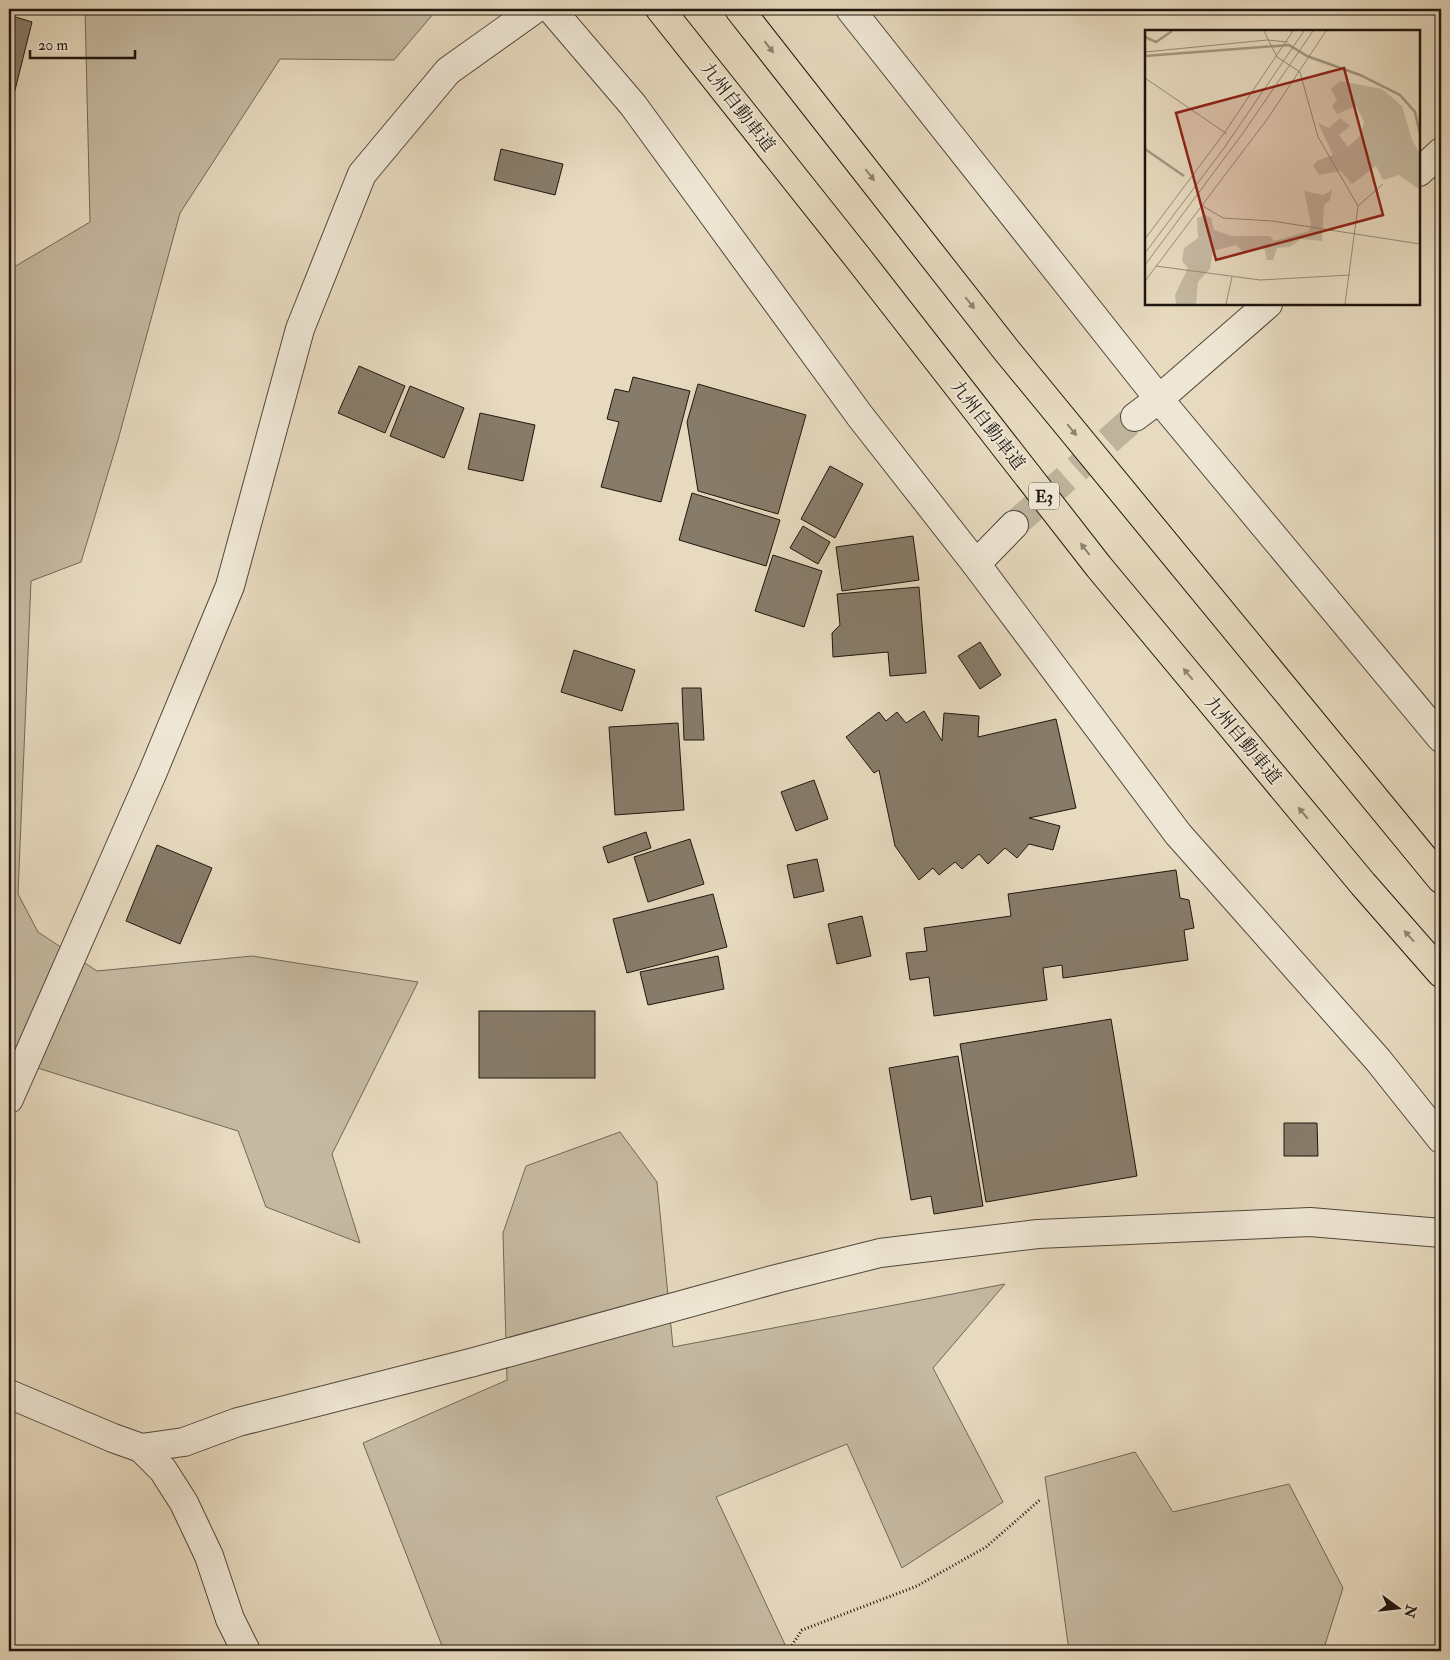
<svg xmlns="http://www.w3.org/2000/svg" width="1450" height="1660" font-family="'IM FELL Double Pica','Noto Serif JP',serif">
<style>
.green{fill:#c5b9a1;stroke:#726858}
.building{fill:#877c6a;stroke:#1f160e}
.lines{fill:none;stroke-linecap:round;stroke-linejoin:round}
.minor-tunnel{stroke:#bfb39c;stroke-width:28;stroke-dasharray:28 14;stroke-linecap:butt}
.minor-casing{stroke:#51473a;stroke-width:30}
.highway-casing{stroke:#1f160e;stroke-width:30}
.path{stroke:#1f160e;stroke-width:3;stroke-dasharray:1 2.5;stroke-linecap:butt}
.minor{stroke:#efe7d5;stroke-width:28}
.highway{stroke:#e7dabf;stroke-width:28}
.oneway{fill:#8d826f}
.labels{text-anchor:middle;stroke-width:4;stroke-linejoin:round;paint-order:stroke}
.shield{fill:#efe7d5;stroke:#5d554a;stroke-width:1}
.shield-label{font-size:16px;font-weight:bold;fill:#1f160e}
.street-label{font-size:18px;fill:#1f160e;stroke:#efe7d5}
.inset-river{fill:none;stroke:#a39783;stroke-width:2.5}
.inset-road{fill:none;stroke:#978c78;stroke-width:1}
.view{fill:#8f2418;fill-opacity:0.15;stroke:#8f2418;stroke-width:2.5}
.inset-edge{fill:none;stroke:#1f160e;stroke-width:2.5}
</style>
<rect width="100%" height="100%" fill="#e7dabf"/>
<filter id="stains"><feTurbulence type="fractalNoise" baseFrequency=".004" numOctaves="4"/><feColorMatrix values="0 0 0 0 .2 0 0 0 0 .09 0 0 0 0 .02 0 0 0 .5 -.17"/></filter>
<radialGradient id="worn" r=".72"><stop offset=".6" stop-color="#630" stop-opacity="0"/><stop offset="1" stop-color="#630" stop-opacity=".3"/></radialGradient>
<g class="green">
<polygon points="85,9 434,9 434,13 394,60 280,59 180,213 118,440 81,562 31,581 18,894 38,932 97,971 252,956 418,982 332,1154 360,1243 266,1207 238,1131 9,1059 9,270 90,222"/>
<polygon points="620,1132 657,1182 673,1347 1005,1284 933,1368 1003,1502 902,1568 847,1444 716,1497 788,1651 444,1651 363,1443 507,1380 503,1233 526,1166"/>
<polygon points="1135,1452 1173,1512 1289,1484 1343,1588 1323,1651 1069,1651 1045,1477"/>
</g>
<g class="building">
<polygon points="9,15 32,22 10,110 9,109"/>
<polygon points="501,149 563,164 555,195 494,180"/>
<polygon points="359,366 405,386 385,433 338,413"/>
<polygon points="633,377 690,391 661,502 601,487 619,422 607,419 615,389 629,392"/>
<polygon points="698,384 806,415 778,514 698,491 687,422"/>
<polygon points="410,386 464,408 444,458 390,436"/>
<polygon points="480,413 535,425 523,481 468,469"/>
<polygon points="830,466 863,484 835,538 801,519"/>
<polygon points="692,493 780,520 766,566 679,540"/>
<polygon points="803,526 830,542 818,564 790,548"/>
<polygon points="913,536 919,580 842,591 836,547"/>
<polygon points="773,555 822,571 804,627 755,611"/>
<polygon points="919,587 926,673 890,676 888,652 833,657 832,633 840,625 837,594"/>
<polygon points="980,642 1001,675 980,689 958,656"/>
<polygon points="574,650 635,670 622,711 561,692"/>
<polygon points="682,688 701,688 704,740 684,740"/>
<polygon points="924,711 942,741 944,713 979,716 978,737 1056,719 1076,808 1029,818 1060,826 1053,850 1029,844 1017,858 1005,848 988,864 979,854 962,869 955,862 939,875 933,868 919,880 895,846 879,770 874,773 846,737 879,712 886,721 897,712 906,723"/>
<polygon points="678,723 684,810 615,815 609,727"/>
<polygon points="814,780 828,819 796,831 781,792"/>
<polygon points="646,832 651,848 608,863 603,847"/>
<polygon points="690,839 704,884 648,902 634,857"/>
<polygon points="157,845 212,868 180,944 126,921"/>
<polygon points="817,859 824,891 794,898 787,865"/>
<polygon points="1176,870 1180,898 1189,900 1194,928 1184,930 1188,960 1063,978 1062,965 1043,968 1047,1000 934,1016 929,977 910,980 906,953 927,951 924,928 1011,916 1008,894"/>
<polygon points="713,894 727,947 627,973 613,919"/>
<polygon points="862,916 871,956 837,964 828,924"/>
<polygon points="718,956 724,989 648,1005 640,972"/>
<rect x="479" y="1011" width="116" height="67"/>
<polygon points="1111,1019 1137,1176 986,1202 960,1044"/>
<polygon points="958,1056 983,1206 934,1214 931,1196 911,1200 889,1068"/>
<polygon points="1284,1123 1317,1123 1318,1156 1284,1156"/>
</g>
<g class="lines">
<polyline class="minor-tunnel" points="1014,525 1135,417"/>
<defs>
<g id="minor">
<polyline points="551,9 633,105 860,416 976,564 1178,834 1378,1060 1441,1139"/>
<polyline points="850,9 1159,399 1441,738"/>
<polyline points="1419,172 1441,152"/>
<polyline points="1135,417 1159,399 1268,304"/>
<polyline points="976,564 1014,525"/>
<polyline points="9,1099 152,774 230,586 300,329 362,174 448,71 535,9"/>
<polyline points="9,1394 113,1438 141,1448 184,1442 238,1422 474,1362 776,1279 880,1253 1038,1234 1310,1222 1441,1233"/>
<polyline points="141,1448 163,1470 184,1503 209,1556 230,1619 246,1651"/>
</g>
<g id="highway">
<polyline points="660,9 858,258 1099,567 1363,884 1441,973"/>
<polyline points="739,9 1007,351 1441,879"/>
</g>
</defs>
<use href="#minor" class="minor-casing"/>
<use href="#highway" class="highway-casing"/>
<polyline class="path" points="788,1651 802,1630 917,1586 986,1547 1041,1499"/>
<use href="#minor" class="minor"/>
<use href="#highway" class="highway"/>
</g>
<defs><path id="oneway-solid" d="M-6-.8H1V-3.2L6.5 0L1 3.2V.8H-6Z" transform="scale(1.25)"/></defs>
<g class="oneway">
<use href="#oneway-solid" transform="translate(769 47) rotate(52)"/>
<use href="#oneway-solid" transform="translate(870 175) rotate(52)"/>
<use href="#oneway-solid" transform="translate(970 303) rotate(52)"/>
<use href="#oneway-solid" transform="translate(1072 430) rotate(51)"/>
<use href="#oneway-solid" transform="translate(1085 549) rotate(-128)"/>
<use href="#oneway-solid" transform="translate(1188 674) rotate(-130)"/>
<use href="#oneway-solid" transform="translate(1303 813) rotate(-130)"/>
<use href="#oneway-solid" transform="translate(1409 936) rotate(-132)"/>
</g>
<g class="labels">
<rect class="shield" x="1029" y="482.5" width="30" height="27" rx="4"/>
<g class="shield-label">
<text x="1044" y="502">E3</text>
</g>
<g class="street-label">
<text transform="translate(738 107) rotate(52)" y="6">九州自動車道</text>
<text transform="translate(988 425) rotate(52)" y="6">九州自動車道</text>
<text transform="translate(1243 740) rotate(50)" y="6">九州自動車道</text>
</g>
</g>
<g transform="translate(1145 30)">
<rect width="275" height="275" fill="#e7dabf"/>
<path d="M195,51L237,59L257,76L267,110L275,124V160L254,145L238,150L231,136L207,154L196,141L174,145L168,136L172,131L188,125L173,93L184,98L195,88L205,96L194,105L203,117L216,105L219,92L211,76L192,84L187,76L192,70L186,59ZM187,160L185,170L179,175L177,211L156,209L145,217L132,218L128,230H122L119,217L99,223L91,215L68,221L65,239L53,252L51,274H31L30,265L43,238L37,231L39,218L53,208L52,188L60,185L66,188L69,200L87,206H125L129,211L164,201L166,194L159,161L178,165Z" fill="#c5b9a1"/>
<path class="inset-river" d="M0,7L11,12L27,1M0,26L144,15L162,26L215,45L255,65L270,82L275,104M0,119L39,146"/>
<path class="inset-road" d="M119,1L132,27L155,42L173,107L213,176L200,274M0,22L122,10L143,12M0,48L82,104M56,175L78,188L127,191L275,214M213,176L238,154M0,209L80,102L148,1M0,223L79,118L159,1M0,235L98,103L168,1M11,236L115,250L205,245M0,251L123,88L181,1M81,274L87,247"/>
<path class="view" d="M199,38L238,185L71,230L31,83Z"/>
<rect width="275" height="275" class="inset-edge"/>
</g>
<rect width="1450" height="1660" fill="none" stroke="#e7dabf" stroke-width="30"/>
<rect x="10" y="10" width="1430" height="1640" fill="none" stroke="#1f160e" stroke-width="2.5"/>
<rect x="15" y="15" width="1420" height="1630" fill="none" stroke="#1f160e"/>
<g transform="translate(1398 1608) rotate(105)" stroke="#efe7d5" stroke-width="4" paint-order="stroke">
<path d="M0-4L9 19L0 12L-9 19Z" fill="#1f160e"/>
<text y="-8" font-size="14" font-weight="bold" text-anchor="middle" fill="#1f160e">N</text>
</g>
<path d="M30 50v8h105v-8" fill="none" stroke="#1f160e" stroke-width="2.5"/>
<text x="38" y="50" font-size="15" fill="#1f160e" stroke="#efe7d5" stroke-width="4" paint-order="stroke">20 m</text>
<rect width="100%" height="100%" filter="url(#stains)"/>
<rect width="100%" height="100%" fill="url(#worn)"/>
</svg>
